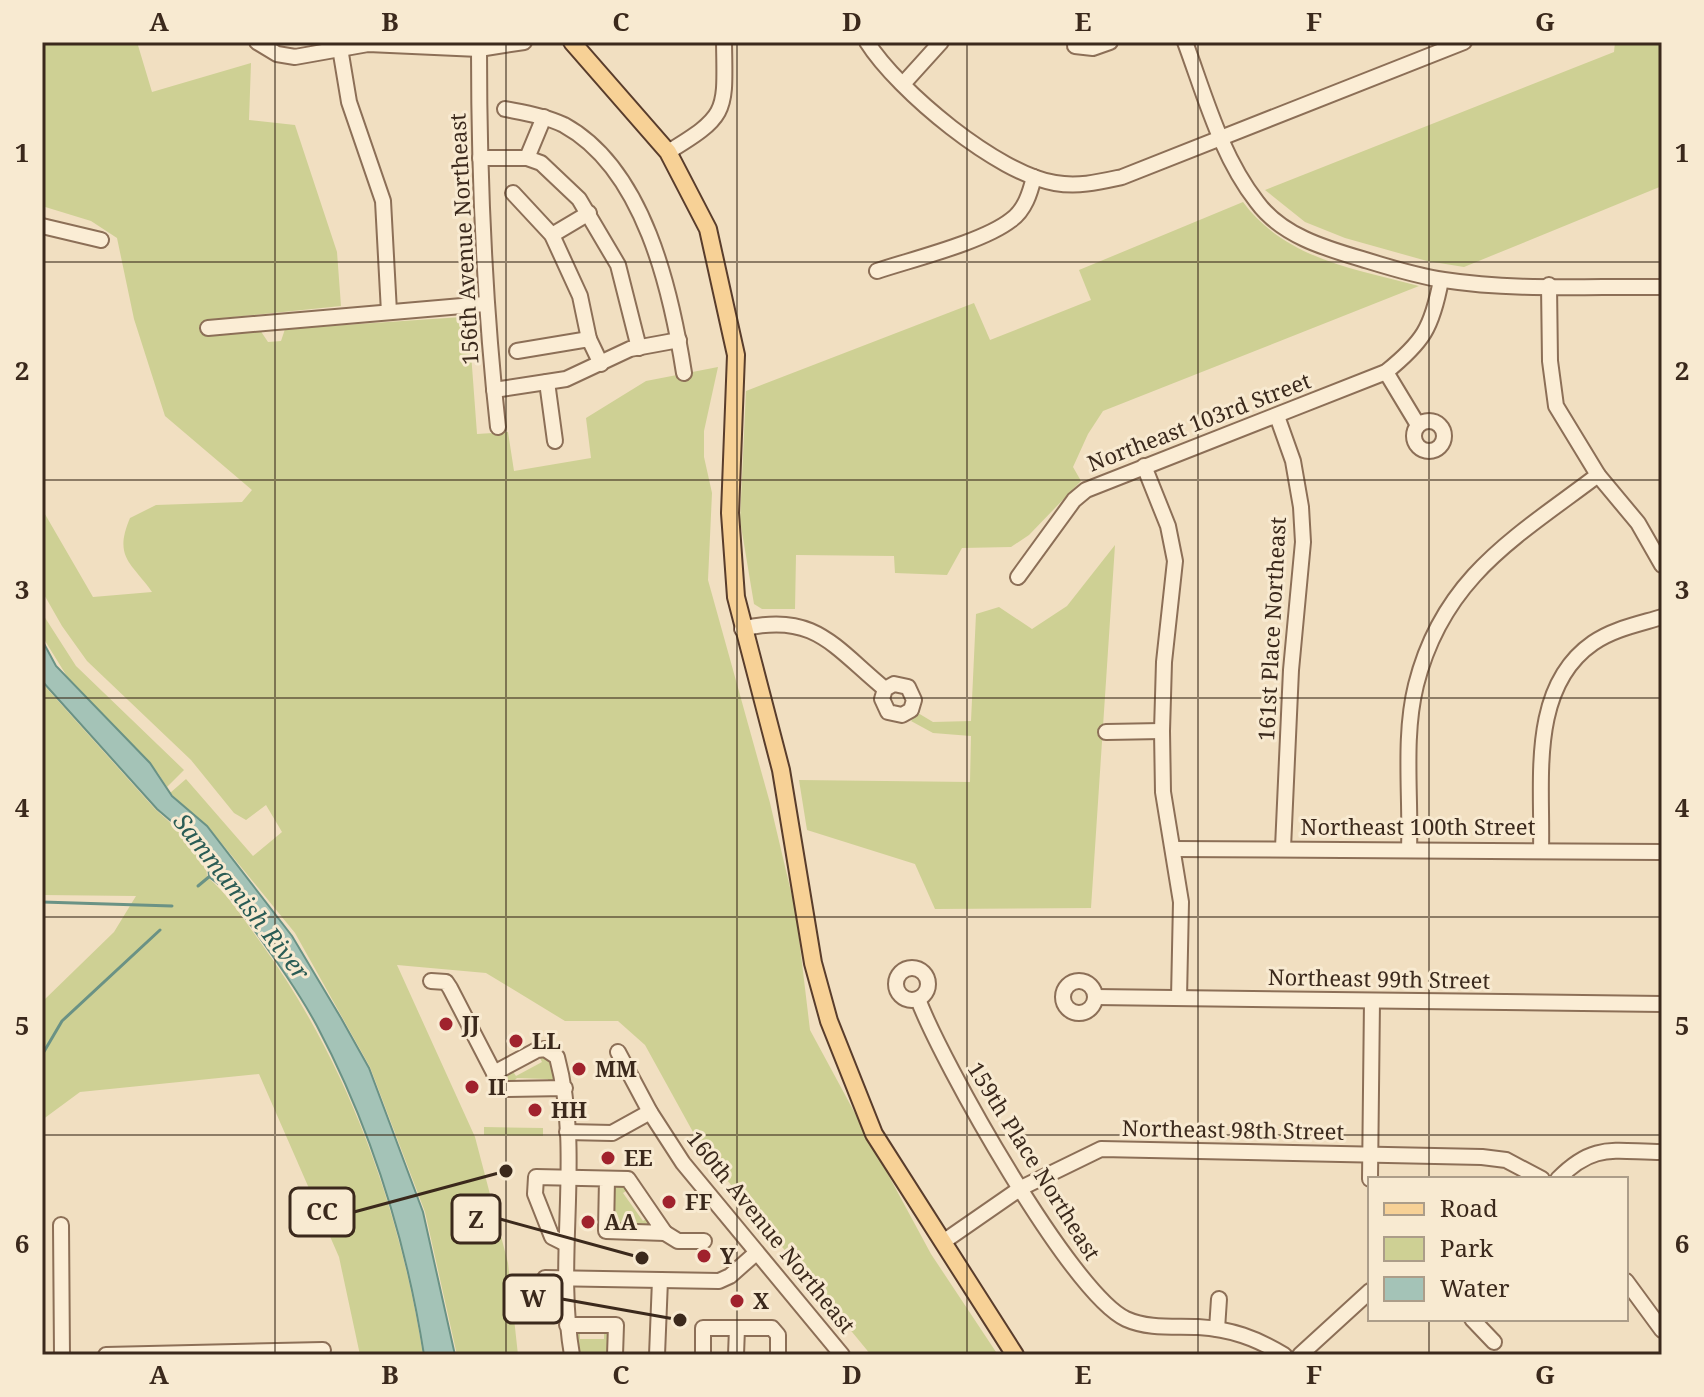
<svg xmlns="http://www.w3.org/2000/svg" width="1704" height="1397" font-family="'Noto Serif',serif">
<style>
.green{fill:#ced094}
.water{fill:#a4c3b7;stroke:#6a9285;stroke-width:2}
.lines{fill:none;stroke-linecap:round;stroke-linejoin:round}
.stream{stroke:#6a9285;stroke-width:3}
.minor-casing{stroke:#8c6f57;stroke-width:18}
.major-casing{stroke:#593d2c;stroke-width:20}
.minor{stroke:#fbedd5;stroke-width:14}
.major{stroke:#f7d196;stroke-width:16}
.grid{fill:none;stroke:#3b291c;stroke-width:2;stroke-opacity:0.55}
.poi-dot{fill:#a0222d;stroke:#f8ead1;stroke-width:3}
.labels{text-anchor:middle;stroke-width:6;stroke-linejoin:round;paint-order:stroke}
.street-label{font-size:22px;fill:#3b291c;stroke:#f8ead1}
.poi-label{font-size:22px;font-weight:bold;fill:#3b291c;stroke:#f8ead1;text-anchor:start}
.water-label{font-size:24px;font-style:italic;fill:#2a5c55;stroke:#f8ead1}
.leader{fill:none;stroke:#3b291c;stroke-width:3}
.callout-dot{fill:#3b291c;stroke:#f8ead1;stroke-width:3}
.callout{fill:#f8ead1;stroke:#3b291c;stroke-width:3}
.callout-label{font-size:24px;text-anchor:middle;font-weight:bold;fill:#3b291c}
.neatline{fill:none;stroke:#3b291c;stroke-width:3}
.grid-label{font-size:26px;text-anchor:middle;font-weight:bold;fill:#3b291c}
</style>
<rect width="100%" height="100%" fill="#f1dfc1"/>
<g class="green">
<path d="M42,42H137L152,92L251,63L249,120L295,125L337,252L341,306L214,319L210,331L260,330L268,342L281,341L285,329L462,317L465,327L469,326L477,434L508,432L514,471L591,458L586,418L646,381L718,367L704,431V457L712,493L708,580L770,803L796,913L810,1030L931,1254L998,1355H871L704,1152L645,1045L618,1021H565L486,973L397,965L475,1137L508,1263L518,1355H457L425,1212L370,1067L295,933L210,829L170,793L186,779L253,856L282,832L266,805L246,820L234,813L191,760L87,661L62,626L42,591V509L93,597L152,592C132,563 113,558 130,518L156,505L242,502L252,490L165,416L134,319L117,238L91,221L42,206Z"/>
<polygon points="1615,42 1662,42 1662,186 1464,267 1427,261 1345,238 1305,222 1265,190 1614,52"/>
<path d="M1243,202C1285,259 1355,269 1419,286L1103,411L1088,434L1073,467L1081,481L1029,535L1011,547L962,548L947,575L895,573L894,556L796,555L795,609H762L754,604L740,520L746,391L974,303L990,340L1091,300L1079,270Z"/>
<polygon points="1115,545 1091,908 935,909 915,864 807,830 799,780 970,782 971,736 933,733 911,721 918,713 933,722 971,721 976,614 999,607 1032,629 1067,606"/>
<polygon points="42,613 76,666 184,770 167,787 158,773 68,678 42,636"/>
<path d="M42,683L155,809L184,835L206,864L207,877C229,895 244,920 261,943C348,1063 400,1209 423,1355H360L339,1257L259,1074L80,1092L42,1120V1002L114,932L136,896L42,895Z"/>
<polygon points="543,1055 551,1057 558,1079 549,1085 548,1079 517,1078 512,1083 506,1078 512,1070 516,1076 542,1062 539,1056"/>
<polygon points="484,1127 543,1128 543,1136 484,1135"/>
<polygon points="622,1184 629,1189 623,1193 643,1221 649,1217 647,1226 613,1226 613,1188"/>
<polygon points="573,1330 580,1331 580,1339 604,1339 604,1331 610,1331 608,1355 574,1355"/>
</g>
<path class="water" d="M42,640L56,666L150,763L172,796L207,826L292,936L341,1018L369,1068L423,1212L455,1355H424C406,1241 371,1128 317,1026C291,978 256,934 225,889L209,877L208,863L185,833L157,809L42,681Z"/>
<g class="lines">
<g class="stream">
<polyline points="198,886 210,876"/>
<polyline points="42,902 172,906"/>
<polyline points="42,1055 62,1021 160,930"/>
</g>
<defs>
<g id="minor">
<polyline points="257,42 277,54 295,57 368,44 479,49 524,42"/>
<path d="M867,42C898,91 998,174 1055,183C1079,187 1099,182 1122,177L1464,42"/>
<path d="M1185,42C1205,96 1221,156 1257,202C1281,235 1324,248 1362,259C1388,267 1416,276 1444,280C1515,291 1590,286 1662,287"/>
<polyline points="1075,46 1093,48 1110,42"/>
<polyline points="340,48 349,102 383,201 389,312"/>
<path d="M479,49C479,176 484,301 498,427"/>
<polyline points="903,84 941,42"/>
<path d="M505,109C525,113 545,116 564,125C644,169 671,290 684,373"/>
<path d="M668,152C729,115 725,112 724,42"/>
<polyline points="480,158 527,158 541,163 579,199 618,265 639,348"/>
<polyline points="527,158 544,117"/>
<polyline points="513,193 552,235 580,296 589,339"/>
<polyline points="42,226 101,240"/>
<polyline points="552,235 589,213"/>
<path d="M877,271C913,259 983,242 1011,220C1025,210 1030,193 1034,177"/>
<polyline points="1549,285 1550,361 1556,406 1598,475 1638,523 1662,565"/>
<polyline points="208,328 485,304"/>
<polyline points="517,351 589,339 601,364"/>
<polyline points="1386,372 1418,425"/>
<polyline points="547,382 555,441"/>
<polyline points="494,390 566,379 630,349 679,340"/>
<polyline points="1277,416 1293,461 1301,507 1303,542 1291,670 1283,848"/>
<circle cx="1429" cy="436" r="15"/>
<polyline points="1144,466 1168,526 1175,561 1164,662 1162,731 1163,792 1181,902 1179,998"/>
<path d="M1018,577L1074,500L1086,490L1386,372C1423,342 1432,328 1441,280"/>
<path d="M742,629C814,611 834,647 885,689L882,699L888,712L902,715L911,710L914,700L908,687L894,684L885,689"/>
<polyline points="1106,732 1162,731"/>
<polyline points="1173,849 1662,852"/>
<path d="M1409,849C1411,796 1403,737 1416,685C1443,577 1516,537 1598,475"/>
<path d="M1541,850C1543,782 1528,688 1593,643C1613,629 1639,624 1662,617"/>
<circle cx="912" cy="984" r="16"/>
<polyline points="431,981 446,982 450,988 494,1073"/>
<circle cx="1079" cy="997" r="16"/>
<polyline points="1095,997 1662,1004"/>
<path d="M918,999C941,1061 1071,1293 1126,1319C1148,1329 1174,1326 1198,1327C1231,1329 1256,1338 1284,1355"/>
<polyline points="618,1052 650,1112 683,1163 842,1355"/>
<path d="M565,1088L503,1089L494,1073L537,1050L545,1049L557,1057C583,1154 555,1257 572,1355"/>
<polyline points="567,1132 612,1133 650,1112"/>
<polyline points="1370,1179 1372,1001"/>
<path d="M1558,1179C1594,1142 1614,1152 1662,1152"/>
<polyline points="61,1225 62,1355"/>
<polyline points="665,1233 678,1241 704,1241"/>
<polyline points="943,1242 1021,1188 1101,1149 1482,1157 1506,1160 1542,1179"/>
<polyline points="566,1244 552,1237 535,1194 536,1177 628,1179 665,1233 606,1231 607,1179"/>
<polyline points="545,1278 719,1281 730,1276 756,1253"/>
<polyline points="1626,1281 1662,1330"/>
<polyline points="1472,1319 1494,1342"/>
<polyline points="567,1325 616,1325 615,1355"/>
<polyline points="1217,1329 1219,1299"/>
<polyline points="106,1355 323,1350"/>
<polyline points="657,1355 660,1280"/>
<polyline points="703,1355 703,1328 772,1328 778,1335 778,1355"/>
<polyline points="736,1355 737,1328"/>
<polyline points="1300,1355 1370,1291"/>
</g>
<polyline id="major" points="572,42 668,152 708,229 736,355 730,513 736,597 781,770 813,963 829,1021 874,1134 1015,1355"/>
</defs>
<use href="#minor" class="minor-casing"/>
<use href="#major" class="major-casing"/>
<use href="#minor" class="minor"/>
<use href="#major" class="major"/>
</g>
<path class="grid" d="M275,42V1355M506,42V1355M737,42V1355M967,42V1355M1198,42V1355M1429,42V1179M42,262H1662M42,480H1662M42,698H1662M42,917H1662M42,1135H1662M1429,1319V1355"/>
<g class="poi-dot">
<circle cx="446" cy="1024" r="8"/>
<circle cx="516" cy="1041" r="8"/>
<circle cx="579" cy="1069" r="8"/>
<circle cx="472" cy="1087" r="8"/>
<circle cx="535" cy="1110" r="8"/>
<circle cx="608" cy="1158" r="8"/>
<circle cx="669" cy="1202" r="8"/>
<circle cx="588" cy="1222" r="8"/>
<circle cx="704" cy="1256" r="8"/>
<circle cx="737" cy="1301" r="8"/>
</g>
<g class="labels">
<g class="street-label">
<text transform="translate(464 239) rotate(-93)" y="8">156th Avenue Northeast</text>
<text transform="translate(1199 422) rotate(-21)" y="8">Northeast 103rd Street</text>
<text transform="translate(1272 629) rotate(-87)" y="8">161st Place Northeast</text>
<text x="1418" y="835">Northeast 100th Street</text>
<text transform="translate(1379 979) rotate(1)" y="8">Northeast 99th Street</text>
<text transform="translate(1233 1130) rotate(1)" y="8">Northeast 98th Street</text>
<text transform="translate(1034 1161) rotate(58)" y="8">159th Place Northeast</text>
<text transform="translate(771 1232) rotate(51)" y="8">160th Avenue Northeast</text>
</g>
<g class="poi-label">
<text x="462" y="1032">JJ</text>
<text x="532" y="1049">LL</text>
<text x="595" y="1077">MM</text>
<text x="488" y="1095">II</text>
<text x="551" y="1118">HH</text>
<text x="624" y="1166">EE</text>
<text x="685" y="1210">FF</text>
<text x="604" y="1230">AA</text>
<text x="720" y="1264">Y</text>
<text x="753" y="1309">X</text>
</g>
<g class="water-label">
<text transform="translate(241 897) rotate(52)" y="8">Sammamish River</text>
</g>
</g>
<path class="leader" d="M506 1171L354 1212M642 1258L500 1219M680 1320L562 1299"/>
<g class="callout-dot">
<circle cx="506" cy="1171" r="8"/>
<circle cx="642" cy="1258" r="8"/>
<circle cx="680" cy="1320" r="8"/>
</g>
<g class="callout">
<rect x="290" y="1188" width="64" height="48" rx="8"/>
<rect x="452" y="1195" width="48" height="48" rx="8"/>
<rect x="504" y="1275" width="58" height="48" rx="8"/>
</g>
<g class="callout-label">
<text x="322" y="1220">CC</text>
<text x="476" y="1228">Z</text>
<text x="533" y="1307">W</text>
</g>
<rect width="1704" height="1397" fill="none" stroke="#f8ead1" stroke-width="88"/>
<rect x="1368" y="1177" width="260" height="144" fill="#f8ead1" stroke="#ac9d89" stroke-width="2"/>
<rect x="1384" y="1203" width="40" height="12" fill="#f7d196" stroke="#ac9d89" stroke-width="2"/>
<text x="1440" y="1217" font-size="24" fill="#3b291c">Road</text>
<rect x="1384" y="1237" width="40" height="24" fill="#ced094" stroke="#ac9d89" stroke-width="2"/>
<text x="1440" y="1257" font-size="24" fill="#3b291c">Park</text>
<rect x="1384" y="1277" width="40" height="24" fill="#a4c3b7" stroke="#ac9d89" stroke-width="2"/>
<text x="1440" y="1297" font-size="24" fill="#3b291c">Water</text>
<rect x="44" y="44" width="1616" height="1309" class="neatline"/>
<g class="grid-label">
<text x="159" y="31">A</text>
<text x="390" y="31">B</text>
<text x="621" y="31">C</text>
<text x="852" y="31">D</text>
<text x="1083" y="31">E</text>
<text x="1314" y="31">F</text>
<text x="1545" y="31">G</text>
<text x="22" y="162">1</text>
<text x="1682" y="162">1</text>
<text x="22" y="380">2</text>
<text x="1682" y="380">2</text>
<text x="22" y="599">3</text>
<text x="1682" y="599">3</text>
<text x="22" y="817">4</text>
<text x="1682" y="817">4</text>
<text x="22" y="1035">5</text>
<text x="1682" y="1035">5</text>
<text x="22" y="1253">6</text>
<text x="1682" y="1253">6</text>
<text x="159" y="1384">A</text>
<text x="390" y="1384">B</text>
<text x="621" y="1384">C</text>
<text x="852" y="1384">D</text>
<text x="1083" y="1384">E</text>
<text x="1314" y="1384">F</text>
<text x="1545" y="1384">G</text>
</g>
</svg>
